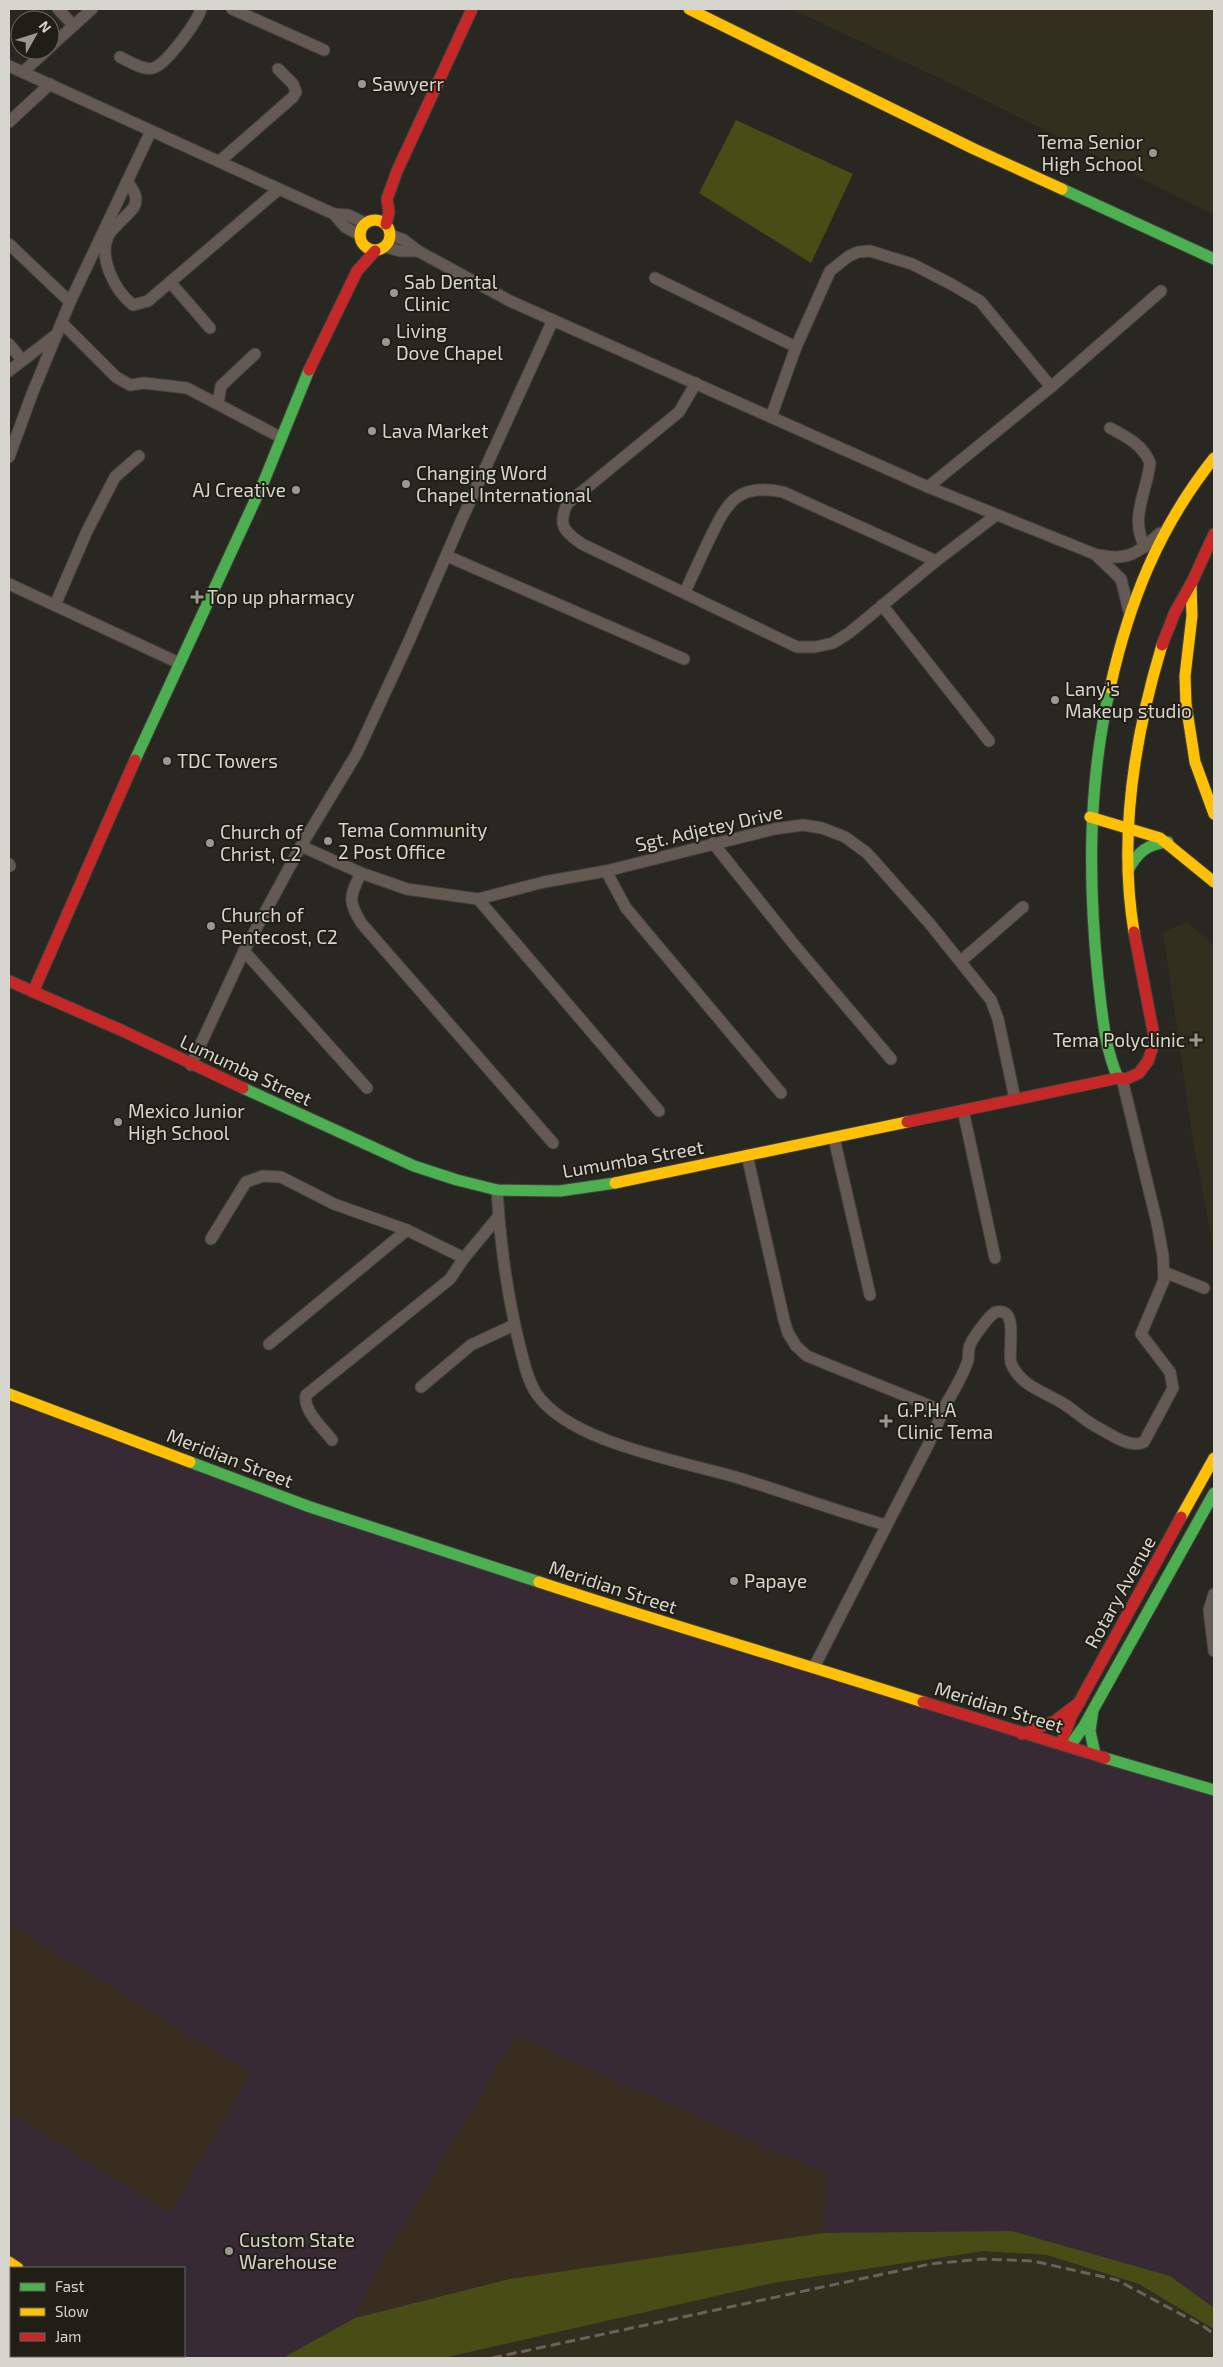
<svg xmlns="http://www.w3.org/2000/svg" width="1223" height="2367" font-family="'Exo 2',sans-serif">
<style>
.commercial{fill:#382a34;fill-rule:evenodd}
.industrial{fill:#382d1f}
.built{fill:#322f1f}
.green{fill:#474d15}
.lines{fill:none;stroke-linecap:round;stroke-linejoin:round}
.street-casing{stroke:#43423e;stroke-width:13}
.fast-casing{stroke:#43423e;stroke-width:13}
.slow-casing{stroke:#43423e;stroke-width:13}
.jam-casing{stroke:#43423e;stroke-width:13}
.street{stroke:#645953;stroke-width:11}
.fast{stroke:#4caf50;stroke-width:11}
.slow{stroke:#ffc107;stroke-width:11}
.jam{stroke:#c62828;stroke-width:11}
.rail{stroke:#69625d;stroke-width:3;stroke-dasharray:10 5;stroke-linecap:butt}
.poi-dot{fill:#999891;stroke:#211f15;stroke-width:2}
.labels{text-anchor:middle;stroke-width:4;stroke-linejoin:round;paint-order:stroke}
.poi-label{font-size:19px;fill:#d6d5ce;stroke:#211f15;text-anchor:start}
.street-label{font-size:19px;fill:#d6d5ce;stroke:#211f15}
</style>
<rect width="100%" height="100%" fill="#282721"/>
<path class="commercial" d="M9,1394L384,1528L1214,1792V2358H9ZM11,2268H184V2356H11Z"/>
<g class="industrial">
<polygon points="9,1924 251,2073 171,2213 9,2113"/>
<polygon points="516,2036 827,2174 824,2233 510,2279 355,2318 371,2280"/>
</g>
<g class="built">
<polygon points="791,9 1214,9 1214,215 969,92"/>
<polygon points="1187,922 1214,945 1214,1254 1192,1135 1163,932"/>
<polygon points="984,2251 1047,2255 1139,2284 1214,2330 1214,2358 443,2358 773,2283"/>
</g>
<g class="green">
<polygon points="736,120 853,174 811,263 699,193"/>
<polygon points="1012,2231 1170,2276 1214,2308 1214,2329 1139,2284 1047,2255 984,2251 773,2283 443,2358 283,2358 355,2318 510,2279 824,2233"/>
</g>
<g class="lines">
<defs>
<g id="street">
<polyline points="58,9 73,25"/>
<polyline points="232,9 324,50"/>
<polyline points="50,47 92,9"/>
<path d="M120,57C129,61 143,71 153,68C166,65 197,22 201,9"/>
<polyline points="9,66 334,214 348,215 365,223"/>
<polyline points="23,72 47,50"/>
<polyline points="9,122 50,84"/>
<polyline points="220,161 293,97 296,92 293,84 278,69"/>
<path d="M127,181C133,190 139,197 134,207C127,216 117,224 110,233C96,255 115,291 133,305L148,301L279,189"/>
<polyline points="334,214 345,227 360,235"/>
<path d="M391,235L404,240L418,251L510,301L928,487L1097,555C1128,561 1137,554 1160,533"/>
<polyline points="9,244 70,302 32,394 9,457"/>
<polyline points="386,247 400,251 418,251"/>
<polyline points="655,278 796,347"/>
<polyline points="170,282 210,328"/>
<polyline points="70,302 151,131"/>
<polyline points="62,323 116,377 130,385 144,383 187,388 280,437"/>
<polyline points="9,344 22,360"/>
<polyline points="9,371 57,334"/>
<path d="M696,383L679,412L567,504C558,525 563,531 582,544L797,647H815L833,643L849,633L936,561L995,516"/>
<polyline points="218,403 221,386 255,354"/>
<polyline points="771,417 796,347 830,271 849,256 858,252 870,251 912,264 951,284 980,301 1051,387"/>
<path d="M1110,428C1127,437 1143,445 1150,463C1147,492 1129,518 1145,547"/>
<polyline points="928,487 1051,387 1161,291"/>
<polyline points="447,556 684,659"/>
<polyline points="1098,557 1121,579 1130,615"/>
<polyline points="9,584 179,663"/>
<path d="M685,592C693,574 701,557 709,540C727,503 737,482 783,492L936,561"/>
<polyline points="55,605 87,531 115,477 139,456"/>
<polyline points="882,605 989,741"/>
<polyline points="713,843 796,947 891,1059"/>
<polyline points="301,846 361,873 407,889 478,899 544,882 606,871 774,829 803,825 822,828 845,837 867,853 930,924 991,1000 998,1019 1015,1099"/>
<polyline points="9,864 10,866"/>
<polyline points="606,871 626,908 781,1093"/>
<path d="M361,873C350,896 347,901 362,924L553,1143"/>
<polyline points="478,899 659,1111"/>
<polyline points="244,951 367,1088"/>
<polyline points="961,961 1023,907"/>
<polyline points="191,1065 244,951 301,846 357,753 409,641 462,519 553,320"/>
<polyline points="963,1110 995,1258"/>
<polyline points="834,1138 870,1295"/>
<polyline points="747,1155 784,1320 788,1333 796,1346 807,1356 943,1411 929,1443 814,1667"/>
<path d="M497,1190C500,1242 507,1295 520,1347C524,1362 527,1379 536,1393C570,1444 684,1461 742,1479C790,1494 837,1511 886,1525"/>
<polyline points="211,1239 246,1182 263,1176 281,1177 334,1204 407,1230 464,1258"/>
<polyline points="1164,1272 1204,1288"/>
<polyline points="269,1344 407,1230"/>
<polyline points="421,1387 471,1345 514,1325"/>
<path d="M942,1411C951,1395 963,1377 968,1360C969,1355 968,1349 970,1345C972,1339 990,1314 996,1312C1020,1306 1007,1353 1011,1363C1020,1386 1045,1392 1064,1404C1075,1411 1084,1420 1095,1426C1109,1433 1129,1449 1144,1442L1173,1388L1170,1372L1141,1334L1164,1280L1163,1256L1157,1223L1122,1079"/>
<path d="M332,1440C323,1428 303,1411 306,1395L450,1279L464,1258L498,1217"/>
<polyline points="1214,1594 1209,1610 1214,1651"/>
</g>
<g id="fast">
<polyline points="1062,189 1214,259"/>
<path d="M1110,688C1088,784 1088,880 1098,978C1102,1012 1104,1046 1118,1078"/>
<polyline points="135,760 264,481 309,370"/>
<path d="M1128,870C1138,852 1147,844 1168,842"/>
<polyline points="243,1088 414,1166 457,1180 497,1190 560,1191 615,1183"/>
<polyline points="190,1462 310,1507 539,1582"/>
<polyline points="1093,1710 1090,1731 1095,1754"/>
<polyline points="1070,1746 1084,1726 1214,1493"/>
<polyline points="1105,1758 1214,1790"/>
</g>
<g id="slow">
<polyline points="689,9 974,149 1062,189"/>
<circle cx="375" cy="235" r="15"/>
<polyline points="1191,584 1192,616 1185,676 1186,704 1195,762 1214,814"/>
<path d="M1110,688C1129,602 1159,527 1214,458"/>
<polyline points="1090,817 1160,838 1214,882"/>
<path d="M1134,932C1118,836 1134,738 1162,645"/>
<polyline points="615,1183 907,1122"/>
<polyline points="9,1394 190,1462"/>
<polyline points="1181,1517 1214,1458"/>
<path d="M539,1582C666,1624 795,1661 923,1702"/>
<polyline points="9,2262 18,2268"/>
<polyline points="143,2356 146,2358"/>
</g>
<g id="jam">
<polyline points="386,224 389,213 387,199 397,171 472,9"/>
<polyline points="309,370 357,271 375,251"/>
<polyline points="1162,645 1175,612 1192,582 1214,534"/>
<polyline points="9,981 123,1031 243,1088"/>
<polyline points="33,992 135,760"/>
<polyline points="907,1122 1118,1078 1126,1079 1139,1073 1148,1061 1155,1041 1134,932"/>
<polyline points="923,1702 1105,1758"/>
<polyline points="1022,1734 1055,1721 1080,1702"/>
<polyline points="1061,1744 1071,1717 1181,1517"/>
</g>
</defs>
<use href="#street" class="street-casing"/>
<use href="#fast" class="fast-casing"/>
<use href="#slow" class="slow-casing"/>
<use href="#jam" class="jam-casing"/>
<use href="#street" class="street"/>
<use href="#fast" class="fast"/>
<use href="#slow" class="slow"/>
<use href="#jam" class="jam"/>
<polyline class="rail" points="492,2358 930,2264 982,2259 1033,2261 1117,2280 1203,2326 1214,2334"/>
</g>
<g class="poi-dot">
<circle cx="362" cy="84" r="5"/>
<circle cx="1153" cy="153" r="5"/>
<circle cx="394" cy="293" r="5"/>
<circle cx="386" cy="342" r="5"/>
<circle cx="372" cy="431" r="5"/>
<circle cx="406" cy="484" r="5"/>
<circle cx="296" cy="490" r="5"/>
<path d="M194.5 589.5h5v5h5v5h-5v5h-5v-5h-5v-5h5z"/>
<circle cx="1055" cy="700" r="5"/>
<circle cx="167" cy="761" r="5"/>
<circle cx="328" cy="841" r="5"/>
<circle cx="210" cy="843" r="5"/>
<circle cx="211" cy="926" r="5"/>
<path d="M1193.5 1032.5h5v5h5v5h-5v5h-5v-5h-5v-5h5z"/>
<circle cx="118" cy="1122" r="5"/>
<path d="M883.5 1413.5h5v5h5v5h-5v5h-5v-5h-5v-5h5z"/>
<circle cx="734" cy="1581" r="5"/>
<circle cx="229" cy="2251" r="5"/>
</g>
<g class="labels">
<g class="poi-label">
<text x="372" y="91">Sawyerr</text>
<text x="1143" y="149" text-anchor="end">Tema Senior<tspan x="1143" dy="22">High School</tspan></text>
<text x="404" y="289">Sab Dental<tspan x="404" dy="22">Clinic</tspan></text>
<text x="396" y="338">Living<tspan x="396" dy="22">Dove Chapel</tspan></text>
<text x="382" y="438">Lava Market</text>
<text x="416" y="480">Changing Word<tspan x="416" dy="22">Chapel International</tspan></text>
<text x="286" y="497" text-anchor="end">AJ Creative</text>
<text x="207" y="604">Top up pharmacy</text>
<text x="1065" y="696">Lany's<tspan x="1065" dy="22">Makeup studio</tspan></text>
<text x="177" y="768">TDC Towers</text>
<text x="338" y="837">Tema Community<tspan x="338" dy="22">2 Post Office</tspan></text>
<text x="220" y="839">Church of<tspan x="220" dy="22">Christ, C2</tspan></text>
<text x="221" y="922">Church of<tspan x="221" dy="22">Pentecost, C2</tspan></text>
<text x="1185" y="1047" text-anchor="end">Tema Polyclinic</text>
<text x="128" y="1118">Mexico Junior<tspan x="128" dy="22">High School</tspan></text>
<text x="897" y="1417">G.P.H.A<tspan x="897" dy="22">Clinic Tema</tspan></text>
<text x="744" y="1588">Papaye</text>
<text x="239" y="2247">Custom State<tspan x="239" dy="22">Warehouse</tspan></text>
</g>
<g class="street-label">
<text transform="translate(709 828) rotate(-13)" y="7">Sgt. Adjetey Drive</text>
<text transform="translate(246 1070) rotate(25)" y="7">Lumumba Street</text>
<text transform="translate(633 1159) rotate(-10)" y="7">Lumumba Street</text>
<text transform="translate(230 1458) rotate(21)" y="7">Meridian Street</text>
<text transform="translate(613 1587) rotate(18)" y="7">Meridian Street</text>
<text transform="translate(1120 1592) rotate(-61)" y="7">Rotary Avenue</text>
<text transform="translate(999 1707) rotate(17)" y="7">Meridian Street</text>
</g>
</g>
<rect width="1223" height="2367" fill="none" stroke="#d6d5ce" stroke-width="20"/>
<rect x="10" y="2267" width="175" height="90" fill="#211f15" stroke="#69685f"/>
<rect x="20" y="2283" width="25" height="8" fill="#4caf50" stroke="#69685f"/>
<text x="55" y="2292" font-size="15" fill="#d6d5ce">Fast</text>
<rect x="20" y="2308" width="25" height="8" fill="#ffc107" stroke="#69685f"/>
<text x="55" y="2317" font-size="15" fill="#d6d5ce">Slow</text>
<rect x="20" y="2333" width="25" height="8" fill="#c62828" stroke="#69685f"/>
<text x="55" y="2342" font-size="15" fill="#d6d5ce">Jam</text>
<g transform="translate(35 35) rotate(51)"><circle r="24" fill="#211f15" stroke="#69685f"/>
<path d="M0-4L9 19L0 12L-9 19Z" fill="#999891"/>
<text y="-8" font-size="14" font-weight="bold" text-anchor="middle" fill="#d6d5ce">N</text>
</g>
</svg>
